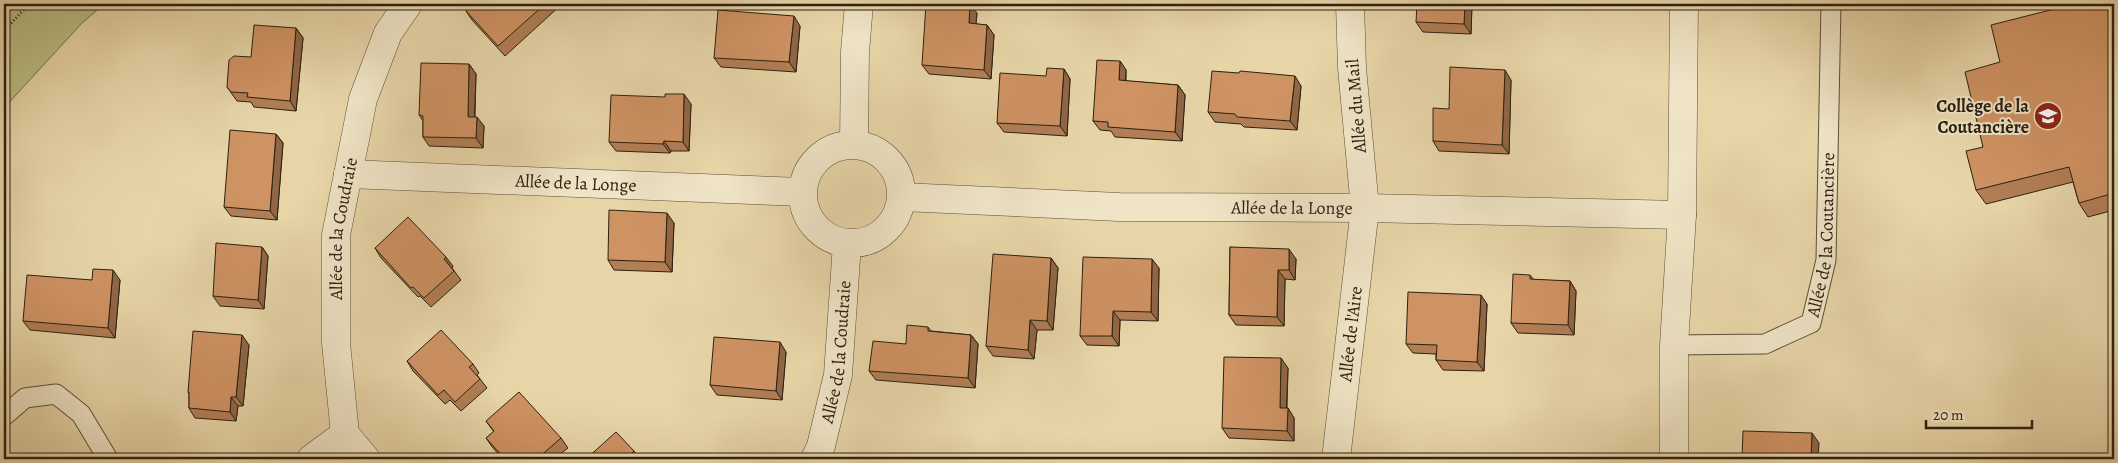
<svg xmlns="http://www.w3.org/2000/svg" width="2118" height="463" font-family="Alegreya,serif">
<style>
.green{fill:#babc84;stroke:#736e4a}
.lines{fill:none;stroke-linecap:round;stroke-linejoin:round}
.service-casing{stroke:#5b4e37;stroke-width:21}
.minor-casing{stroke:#5b4e37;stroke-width:29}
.path{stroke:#2c2111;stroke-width:3;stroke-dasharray:1 2.5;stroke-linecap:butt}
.service{stroke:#efe4c6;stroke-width:19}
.minor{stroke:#efe4c6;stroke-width:28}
.wall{fill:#b17e55;stroke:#2c2111}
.shaded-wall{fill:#906645;stroke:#2c2111}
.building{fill:#ce9263;stroke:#2c2111}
.labels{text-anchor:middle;stroke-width:4;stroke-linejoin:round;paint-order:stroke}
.street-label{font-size:18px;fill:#2c2111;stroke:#efe4c6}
.poi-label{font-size:18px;font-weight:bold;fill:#2c2111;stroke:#efe4c6;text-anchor:end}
</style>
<rect width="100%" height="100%" fill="#e7d5a8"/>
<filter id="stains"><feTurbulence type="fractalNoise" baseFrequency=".004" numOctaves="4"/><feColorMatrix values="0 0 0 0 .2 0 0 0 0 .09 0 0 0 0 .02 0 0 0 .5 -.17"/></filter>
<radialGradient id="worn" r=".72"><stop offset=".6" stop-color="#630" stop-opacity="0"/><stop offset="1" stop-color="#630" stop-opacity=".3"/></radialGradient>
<polygon class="green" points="4,4 104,4 82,23 4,108"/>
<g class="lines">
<defs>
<g id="service">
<path id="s1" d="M1674,345L1765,344L1811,323L1826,260L1831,4"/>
<polyline points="4,416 25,398 56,394 81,414 108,459"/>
</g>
<g id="minor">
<polyline points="854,144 855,52 859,4"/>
<circle cx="852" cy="194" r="49"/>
<path id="s2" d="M348,174L802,192"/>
<path id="s3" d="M902,197L1119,207L1365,208L1682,215"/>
<polyline points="311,459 345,434"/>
<path id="s4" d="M366,459L345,434L336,343V235L363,99L388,33L408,4"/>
<path id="s5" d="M815,459L821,446L838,375L847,244"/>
<path id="s6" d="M1336,459L1365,208L1352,68L1350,4"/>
<polyline points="1674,459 1674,345 1682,215 1684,4"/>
</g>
</defs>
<use href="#service" class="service-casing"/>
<use href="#minor" class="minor-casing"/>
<polyline class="path" points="4,31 29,4"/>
<use href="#service" class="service"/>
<use href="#minor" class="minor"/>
</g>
<g class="wall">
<polygon points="473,4 562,4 505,56 472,20 466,11"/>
<polygon points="1472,4 1471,34 1423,32 1416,22"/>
<polygon points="2114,4 2114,210 2088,217 2079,203 2073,182 1986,204 1976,190 1983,147 2000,62"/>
<polygon points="977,13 976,24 987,25 994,35 991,79 929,74 922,65"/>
<polygon points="800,26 796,72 721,67 714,58"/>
<polygon points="296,28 303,38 296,111 254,107 251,102 237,101 227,87 251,57"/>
<polygon points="1120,61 1126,70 1126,81 1178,85 1185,95 1182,141 1115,137 1111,131 1100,130 1093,121"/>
<polygon points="469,64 476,74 475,117 484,126 483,148 429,146 423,137 423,121 419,115"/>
<polygon points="1064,69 1070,79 1067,136 1004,132 997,123"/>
<polygon points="1511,80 1509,154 1439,151 1433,141 1449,109"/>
<polygon points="1301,86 1297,130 1244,127 1241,124 1215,122 1208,112"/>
<polygon points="665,97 691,104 689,151 671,151 670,153 616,151 609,142"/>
<polygon points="276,134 283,143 277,220 231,216 224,207"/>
<polygon points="674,223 672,272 614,270 608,260"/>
<polygon points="262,247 268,256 264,309 220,306 213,296"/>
<polygon points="1230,247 1296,259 1295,280 1285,279 1284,326 1236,325 1229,315"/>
<polygon points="375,248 453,266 452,268 461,280 431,307 420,296 418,297 381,258"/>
<polygon points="1051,258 1058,268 1053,330 1037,330 1034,359 993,356 986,346"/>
<polygon points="1159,268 1158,321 1120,320 1119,346 1087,345 1080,336"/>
<polygon points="1530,275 1534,280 1570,281 1576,291 1574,335 1518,333 1511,323"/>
<polygon points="120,280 115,338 30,330 23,321"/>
<polygon points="1487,304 1484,371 1443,370 1436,360 1436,354 1413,353 1406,344"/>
<polygon points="928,327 931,331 971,335 978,344 975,388 876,380 869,371"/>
<polygon points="249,345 243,406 238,406 236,421 195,418 189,408 189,394 188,392"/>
<polygon points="786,352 782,400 717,395 710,385"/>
<polygon points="407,361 473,364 479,373 477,375 487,388 461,411 450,400 445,404 413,371"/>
<polygon points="1288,368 1287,408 1288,408 1294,418 1294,441 1229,438 1222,428"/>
<polygon points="486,421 561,438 568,448 554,459 503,459 493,448 486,438 494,432"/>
<polygon points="634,451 639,459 586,459"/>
</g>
<g class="shaded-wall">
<polygon points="970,4 977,13 975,32 969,23"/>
<polygon points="1465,4 1472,4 1471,34 1464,24"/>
<polygon points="794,16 800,26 796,72 789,62"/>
<polygon points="987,25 994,35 991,79 984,70"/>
<polygon points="296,28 303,38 296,111 290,101"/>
<polygon points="1120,61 1126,70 1125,90 1119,80"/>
<polygon points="469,64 476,74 474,126 468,117"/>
<polygon points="1064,69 1070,79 1067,136 1060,126"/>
<polygon points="1505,70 1511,80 1509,154 1502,145"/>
<polygon points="1295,76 1301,86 1297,130 1290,121"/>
<polygon points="1178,85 1185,95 1182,141 1175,132"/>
<polygon points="684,94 691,104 689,151 683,142"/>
<polygon points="477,117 484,126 483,148 476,138"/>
<polygon points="276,134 283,143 277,220 270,211"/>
<polygon points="664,141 671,151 670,153 663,144"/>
<polygon points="667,213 674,223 672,272 665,262"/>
<polygon points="262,247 268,256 264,309 258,300"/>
<polygon points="1289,249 1296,259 1295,280 1289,270"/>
<polygon points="446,257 453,266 451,268 444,259"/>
<polygon points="1051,258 1058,268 1053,330 1047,321"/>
<polygon points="1152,259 1159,268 1158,321 1151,312"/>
<polygon points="113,270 120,280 115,338 108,328"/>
<polygon points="1278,270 1285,279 1284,326 1277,317"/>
<polygon points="1570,281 1576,291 1574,335 1568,325"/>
<polygon points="1481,295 1487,304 1484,371 1477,362"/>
<polygon points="1113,311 1120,320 1119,346 1112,336"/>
<polygon points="1030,320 1037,330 1034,359 1028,350"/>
<polygon points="242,335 249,345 243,406 236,397"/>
<polygon points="971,335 978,344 975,388 968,378"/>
<polygon points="780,342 786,352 782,400 776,391"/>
<polygon points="1281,358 1288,368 1286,418 1280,408"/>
<polygon points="231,397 238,406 236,421 230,412"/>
<polygon points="1288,408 1294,418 1294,441 1287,431"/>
<polygon points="1812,433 1819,443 1818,459 1811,459"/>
</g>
<g class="building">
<polygon points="473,4 545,4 498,46 466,11"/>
<polygon points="926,4 970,4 969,23 987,25 984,70 922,65"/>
<polygon points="1417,4 1465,4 1464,24 1416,22"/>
<polygon points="2074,4 2114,4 2114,193 2079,203 2069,167 1976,190 1966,151 1983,147 1965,72 2000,62 1991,25"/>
<polygon points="718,10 794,16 789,62 714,58"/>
<polygon points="254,25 296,28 290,101 247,97 248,93 231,92 227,87 229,60 234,56 251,57"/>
<polygon points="1097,60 1120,61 1119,80 1178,85 1175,132 1108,127 1108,122 1093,121"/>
<polygon points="421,63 469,64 468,117 477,117 476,138 423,137 423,116 419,115"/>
<polygon points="1450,67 1505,70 1502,145 1433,141 1433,108 1449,109"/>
<polygon points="1047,68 1064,69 1060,126 997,123 1000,73 1046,76"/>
<polygon points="1212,71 1239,73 1240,71 1295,76 1290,121 1237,117 1235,114 1208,112"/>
<polygon points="665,94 684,94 683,142 664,141 663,144 609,142 611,95 665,97"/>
<polygon points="230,130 276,134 270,211 224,207"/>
<polygon points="609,210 667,213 665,262 608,260"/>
<polygon points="408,217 446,257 444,259 454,271 424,298 413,287 411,288 375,248"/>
<polygon points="216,243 262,247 258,300 213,296"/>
<polygon points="1230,247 1289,249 1289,270 1278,270 1277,317 1229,315"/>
<polygon points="993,254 1051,258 1047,321 1030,320 1028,350 986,346"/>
<polygon points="1083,257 1152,259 1151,312 1113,311 1112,336 1080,336"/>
<polygon points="93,269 113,270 108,328 23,321 27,275 92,280"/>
<polygon points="1513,274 1530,275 1530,279 1570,281 1568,325 1511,323"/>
<polygon points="1408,292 1481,295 1477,362 1436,360 1437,345 1406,344"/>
<polygon points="907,325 928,327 928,331 971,335 968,378 869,371 873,341 906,344"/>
<polygon points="441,330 473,364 469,367 480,379 455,402 444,390 438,395 407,361"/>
<polygon points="193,331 242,335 236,397 231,397 230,412 189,408 189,392 188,392"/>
<polygon points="714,337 780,342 776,391 710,385"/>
<polygon points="1224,357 1281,358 1280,408 1288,408 1287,431 1222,428"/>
<polygon points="519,392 561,438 537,459 505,459 486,438 494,431 486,421"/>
<polygon points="1743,431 1812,433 1811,459 1742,459"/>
<polygon points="616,432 634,451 631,454 636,459 586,459"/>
<polygon points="1162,456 1208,458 1208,459 1162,459"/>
<polygon points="1845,456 1855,457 1855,459 1844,459"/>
</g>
<defs>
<symbol id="school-disc" viewBox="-11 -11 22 22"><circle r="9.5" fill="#8f2418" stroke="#efe4c6"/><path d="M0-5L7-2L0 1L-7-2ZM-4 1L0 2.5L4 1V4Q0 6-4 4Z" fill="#fff"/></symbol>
</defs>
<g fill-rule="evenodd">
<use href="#school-disc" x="2032" y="100" width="32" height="32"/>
</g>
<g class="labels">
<g class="street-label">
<text transform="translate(1356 106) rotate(-95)" y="6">Allée du Mail</text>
<text dy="6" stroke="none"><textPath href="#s2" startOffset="228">Allée de la Longe</textPath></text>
<text dy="6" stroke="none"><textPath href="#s3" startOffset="390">Allée de la Longe</textPath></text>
<text dy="6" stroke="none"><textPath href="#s4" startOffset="239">Allée de la Coudraie</textPath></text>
<text dy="6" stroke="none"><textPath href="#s1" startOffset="231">Allée de la Coutancière</textPath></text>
<text dy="6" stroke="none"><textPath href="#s6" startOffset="126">Allée de l'Aire</textPath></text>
<text dy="6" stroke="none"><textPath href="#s5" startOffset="110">Allée de la Coudraie</textPath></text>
</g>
<g class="poi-label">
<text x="2029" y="112">Collège de la<tspan x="2029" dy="21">Coutancière</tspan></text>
</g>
</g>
<rect width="2118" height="463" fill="none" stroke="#e7d5a8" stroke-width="20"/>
<rect x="5" y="5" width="2108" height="453" fill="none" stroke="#2c2111" stroke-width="2.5"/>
<rect x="10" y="10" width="2098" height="443" fill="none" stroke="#2c2111"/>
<path d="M1926 420v8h106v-8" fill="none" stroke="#2c2111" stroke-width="2.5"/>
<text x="1933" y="420" font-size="15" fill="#2c2111" stroke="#efe4c6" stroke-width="4" paint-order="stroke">20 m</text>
<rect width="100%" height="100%" filter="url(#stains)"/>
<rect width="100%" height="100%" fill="url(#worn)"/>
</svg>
